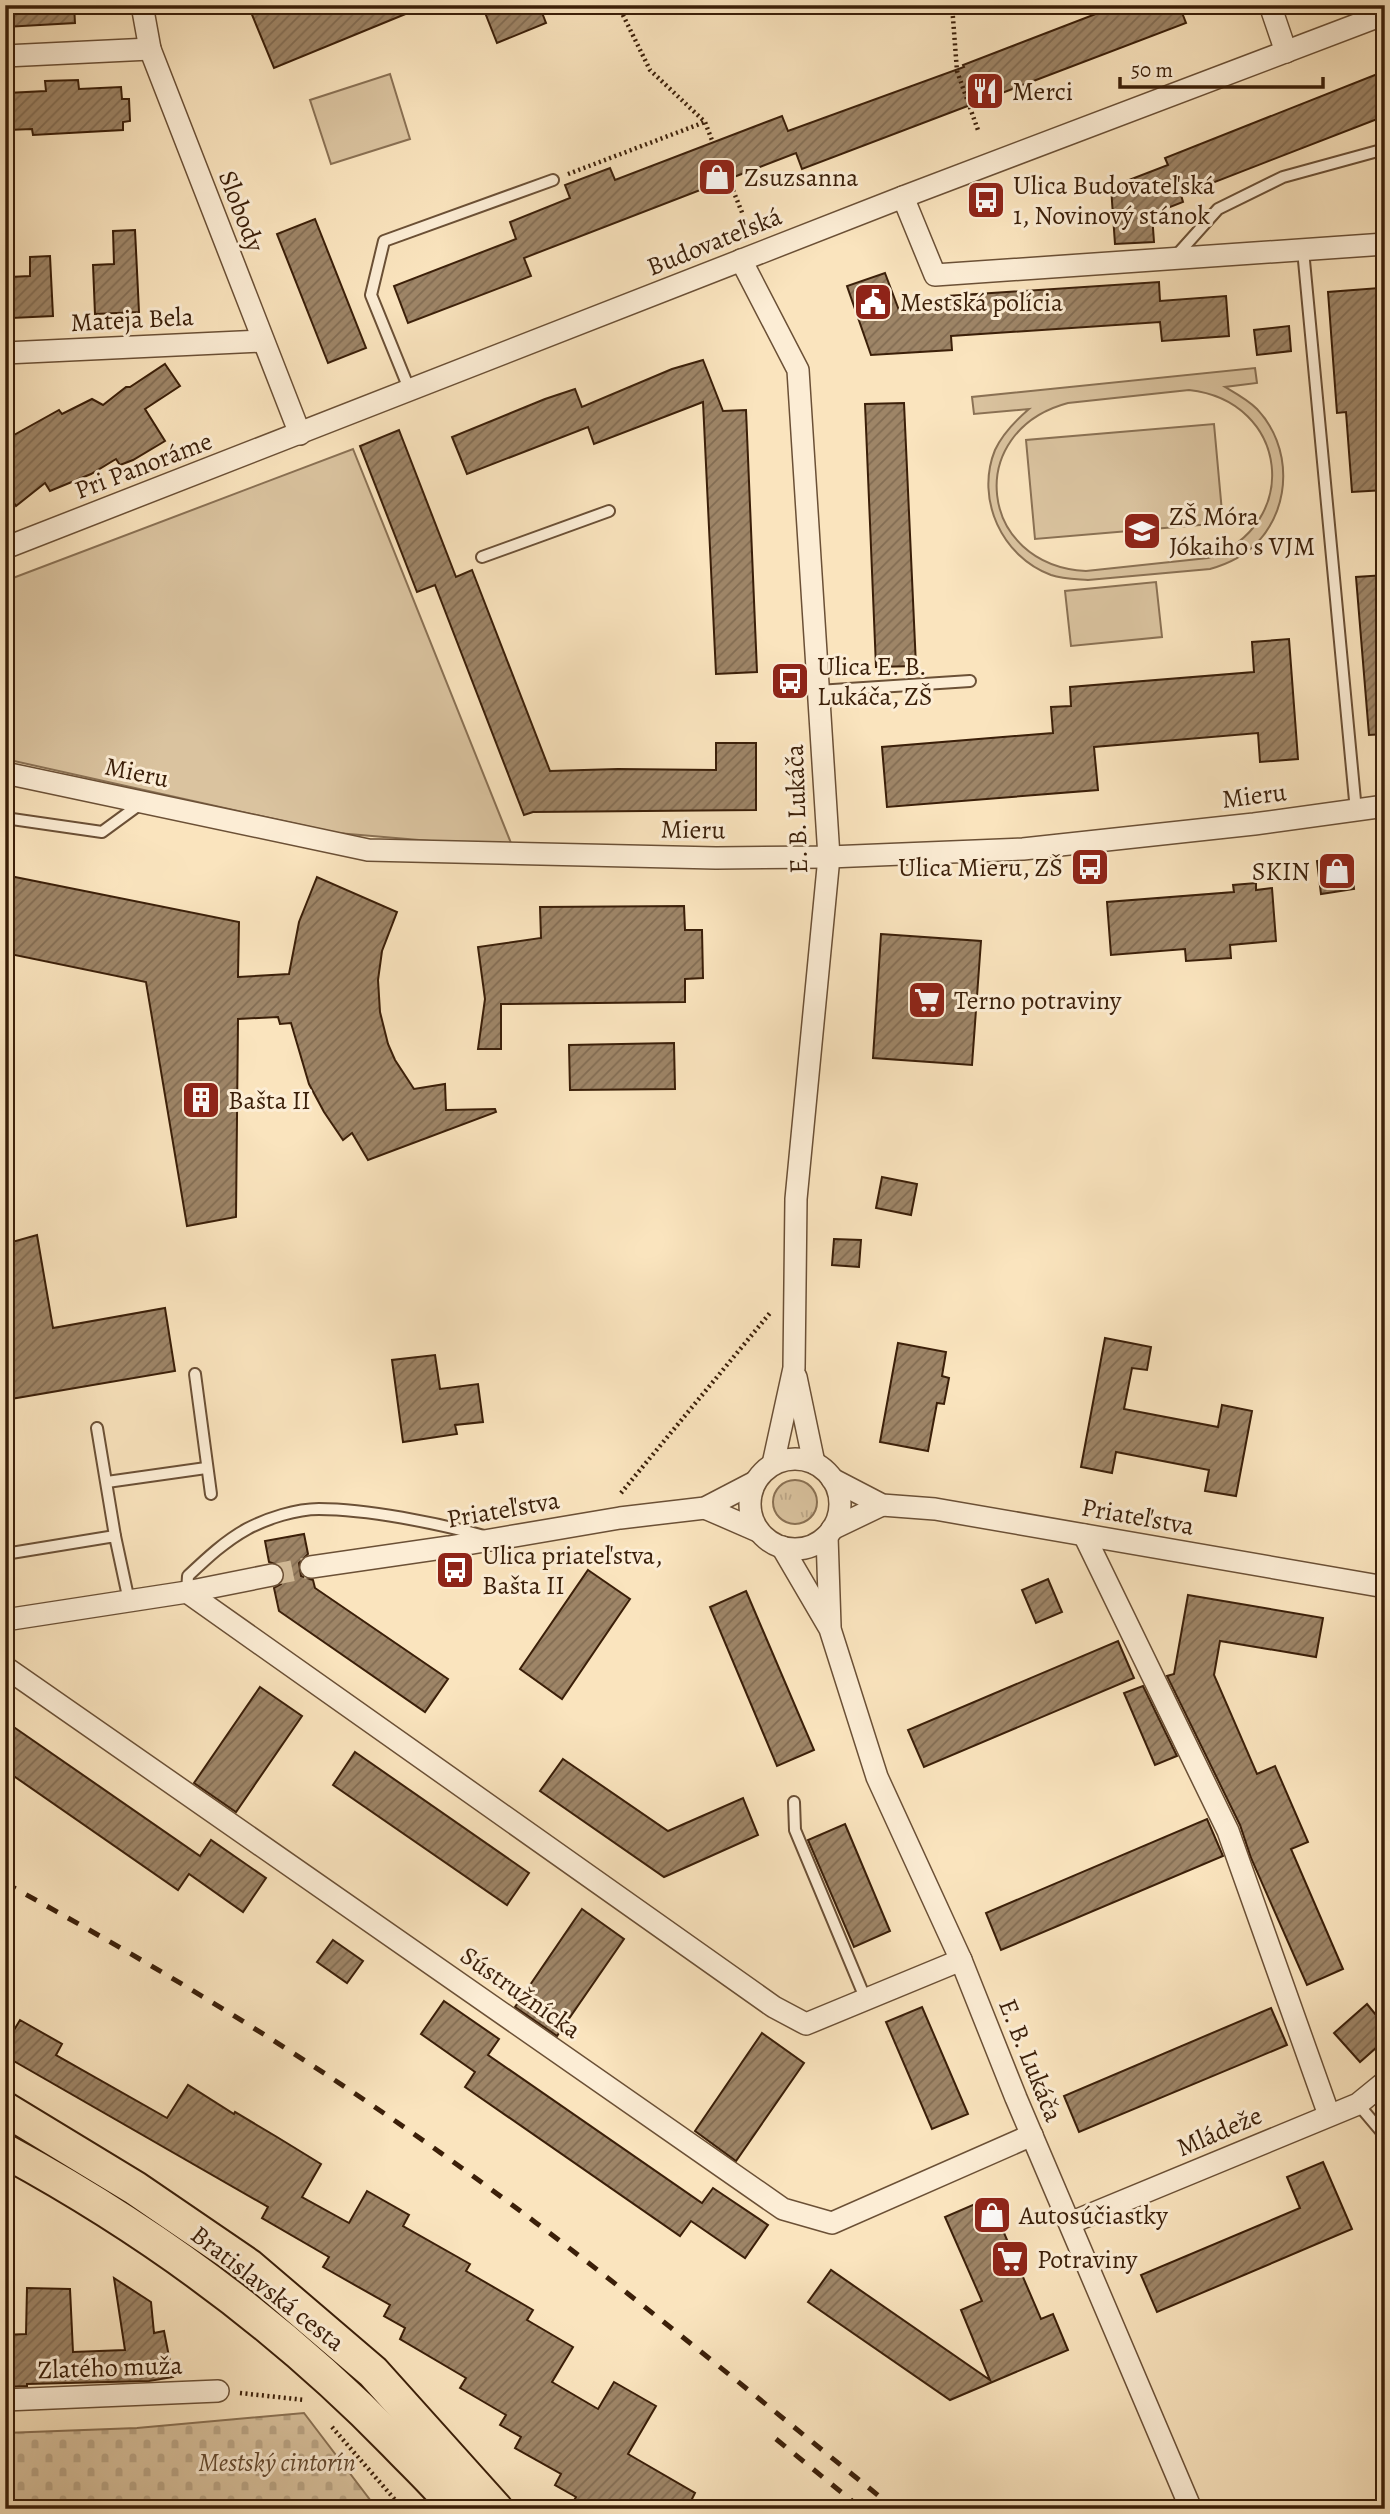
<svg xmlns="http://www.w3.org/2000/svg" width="1390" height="2514" font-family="Alegreya,serif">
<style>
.grass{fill:url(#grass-tufts);stroke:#8a7154;stroke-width:2}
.cemetery{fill:url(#cemetery-stones);stroke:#8a7154;stroke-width:2}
.park{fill:#dac39f;stroke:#8a7154;stroke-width:2;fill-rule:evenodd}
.building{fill:url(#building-hatch);stroke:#3b1f09;stroke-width:2}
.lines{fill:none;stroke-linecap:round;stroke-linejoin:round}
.minor-tunnel{stroke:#d4bd9a;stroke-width:21;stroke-dasharray:21 10;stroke-linecap:butt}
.service-casing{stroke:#6b5036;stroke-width:14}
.minor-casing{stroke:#6b5036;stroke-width:24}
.primary-casing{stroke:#3b1f09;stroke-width:37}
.path{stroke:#3b1f09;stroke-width:4.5;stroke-dasharray:2 3.5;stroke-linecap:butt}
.service{stroke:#fcedd5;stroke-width:10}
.minor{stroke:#fcedd5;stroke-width:21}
.primary{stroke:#fae4be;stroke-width:33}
.rail{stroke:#3b1f09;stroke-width:5;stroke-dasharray:12 12;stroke-linecap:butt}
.labels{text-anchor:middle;stroke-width:6;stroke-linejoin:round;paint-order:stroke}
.poi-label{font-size:26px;fill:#3b1f09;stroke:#fcedd5;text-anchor:start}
.street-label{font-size:26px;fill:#3b1f09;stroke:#fcedd5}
.park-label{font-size:26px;font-style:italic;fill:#63482e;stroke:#fcedd5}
</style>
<defs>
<pattern id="grass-tufts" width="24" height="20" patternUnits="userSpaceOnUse" patternTransform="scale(1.75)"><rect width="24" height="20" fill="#dac39f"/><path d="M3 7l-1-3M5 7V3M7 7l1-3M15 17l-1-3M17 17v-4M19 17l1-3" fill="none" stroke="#bca788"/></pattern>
<pattern id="cemetery-stones" width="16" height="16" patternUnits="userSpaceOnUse" patternTransform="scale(1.75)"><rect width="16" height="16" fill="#dac39f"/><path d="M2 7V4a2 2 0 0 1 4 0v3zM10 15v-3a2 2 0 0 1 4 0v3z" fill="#bca788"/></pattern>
<pattern id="building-hatch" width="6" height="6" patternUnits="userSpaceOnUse" patternTransform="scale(1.75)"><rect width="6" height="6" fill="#9e8567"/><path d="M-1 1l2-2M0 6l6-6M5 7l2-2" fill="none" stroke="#826c53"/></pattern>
</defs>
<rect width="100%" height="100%" fill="#fae4be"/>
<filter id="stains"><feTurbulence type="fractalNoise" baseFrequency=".00286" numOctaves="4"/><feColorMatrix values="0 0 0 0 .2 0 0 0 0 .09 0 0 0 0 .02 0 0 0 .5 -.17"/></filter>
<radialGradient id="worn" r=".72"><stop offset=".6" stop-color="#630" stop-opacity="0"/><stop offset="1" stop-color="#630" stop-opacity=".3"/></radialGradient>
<circle class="grass" cx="795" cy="1502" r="22"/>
<polygon class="cemetery" points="304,2413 377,2509 5,2509 5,2433 137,2428"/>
<g class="park">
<polygon points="390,74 410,139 331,164 310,100"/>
<path d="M1255,368L1257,383L1225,387C1237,394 1248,400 1257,409C1292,446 1292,506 1257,543C1244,556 1228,564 1210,569L1088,580C1076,579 1063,579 1051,575C1002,557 975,499 995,450C1003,433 1015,421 1029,409L974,414L972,397ZM1189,390C1289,401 1303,525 1208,558L1086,571C978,565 963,431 1068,403Z"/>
<polygon points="1214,424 1223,523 1035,539 1026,440"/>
<polygon points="353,449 513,848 337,833 5,759 5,581"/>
<polygon points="1156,582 1162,637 1071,646 1065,591"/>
</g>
<g class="building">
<polygon points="5,5 74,5 75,23 5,27"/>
<polygon points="248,5 425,5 425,6 274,68"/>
<polygon points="482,5 539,5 546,23 497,43"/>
<polygon points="1119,5 1179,5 1186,23 802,169 796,153 524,258 531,276 408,323 394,286 516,239 510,222 570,198 565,185 610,168 615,180 782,116 788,131 964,67 963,65"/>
<polygon points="1385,71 1385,116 1181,195 1183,202 1152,214 1154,242 1115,244 1111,187 1168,165 1165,158"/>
<polygon points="78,80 79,89 121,87 122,99 129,99 130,121 123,122 123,130 33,135 32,129 8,130 7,93 46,91 45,81"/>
<polygon points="315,219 366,348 328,363 277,234"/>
<polygon points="135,230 139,312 95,314 93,265 114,264 113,231"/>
<polygon points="50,256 53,316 12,318 10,277 30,276 30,257"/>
<polygon points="885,273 900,313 948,310 947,296 1159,282 1160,301 1226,296 1229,336 1162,341 1160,322 951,336 952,350 871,355 847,286"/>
<polygon points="1379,288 1385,361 1385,490 1352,492 1346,412 1337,413 1328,292"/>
<polygon points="1289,326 1291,351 1257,355 1254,330"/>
<polygon points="703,360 723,411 746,410 757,672 716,674 703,402 594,444 588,427 467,474 452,437 545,399 575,389 582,407 672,369"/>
<polygon points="165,364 180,386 145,409 165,441 133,460 120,465 116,459 91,474 50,491 45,483 16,506 5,489 5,440 59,410 62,414 92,399 103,405 126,387 130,387"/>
<polygon points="904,403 916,666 876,667 865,404"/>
<polygon points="399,430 456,577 472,570 550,771 618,769 716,770 716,743 756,743 756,810 533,812 524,815 435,585 417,592 360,446"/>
<polygon points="1385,575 1385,734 1369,735 1356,577"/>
<polygon points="1289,639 1298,759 1260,762 1258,733 1094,747 1098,790 887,807 882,747 1053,733 1051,707 1071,706 1070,687 1254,672 1252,642"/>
<polygon points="1350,856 1354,889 1321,894 1317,861"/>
<polygon points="5,875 239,922 238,977 289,974 299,922 317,877 397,912 382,951 378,980 380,1012 388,1044 395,1060 414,1089 445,1084 446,1110 495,1109 496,1112 368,1160 352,1133 343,1140 324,1112 309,1084 291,1023 280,1024 278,1017 238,1019 236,1217 187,1226 146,982 5,953"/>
<polygon points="1256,883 1256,890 1272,888 1276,941 1230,945 1231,958 1186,961 1185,949 1111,955 1107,902 1234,892 1233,885"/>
<polygon points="684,906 685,930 702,930 703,978 685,979 685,1002 501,1004 501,1049 478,1049 485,999 478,947 541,938 540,907"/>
<polygon points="881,934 981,941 972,1065 873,1058"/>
<polygon points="674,1043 675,1089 570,1090 569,1045"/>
<polygon points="882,1177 917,1184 911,1215 876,1208"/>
<polygon points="37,1235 53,1328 165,1308 175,1371 5,1400 5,1244"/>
<polygon points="834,1239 861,1240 859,1267 832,1265"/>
<polygon points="1105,1338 1151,1347 1147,1370 1132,1368 1124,1409 1218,1427 1222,1405 1252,1411 1236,1496 1205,1491 1209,1470 1116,1452 1112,1473 1081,1467"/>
<polygon points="898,1343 946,1352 942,1376 949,1378 944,1404 937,1403 928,1451 880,1442"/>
<polygon points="435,1355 440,1389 478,1384 483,1422 455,1425 457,1434 403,1442 392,1360"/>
<polygon points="304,1534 308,1554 299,1563 301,1576 313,1580 315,1588 448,1679 425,1712 279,1611 274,1588 281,1584 285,1573 281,1566 269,1562 265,1541"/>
<polygon points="588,1570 630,1599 562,1699 520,1669"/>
<polygon points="1048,1579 1062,1612 1036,1623 1022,1590"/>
<polygon points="746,1591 814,1750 777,1766 710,1607"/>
<polygon points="1188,1595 1323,1618 1316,1657 1220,1641 1214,1675 1257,1774 1275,1766 1308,1842 1291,1849 1343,1969 1307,1985 1251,1858 1240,1825 1167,1676 1174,1674"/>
<polygon points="1118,1641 1134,1678 924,1767 908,1730"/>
<polygon points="1143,1686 1177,1756 1155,1765 1124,1693"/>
<polygon points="260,1687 302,1716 236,1812 194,1783"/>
<polygon points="5,1721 200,1856 211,1840 266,1878 243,1912 189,1874 178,1890 5,1770"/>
<polygon points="355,1752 529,1873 507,1905 333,1785"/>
<polygon points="563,1759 668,1831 743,1798 758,1835 664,1877 540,1791"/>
<polygon points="1207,1819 1223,1856 1001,1950 986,1913"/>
<polygon points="845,1824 890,1931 854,1947 808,1840"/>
<polygon points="582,1909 624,1939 557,2036 515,2007"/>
<polygon points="333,1940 363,1961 347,1983 317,1962"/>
<polygon points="444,2001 499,2039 488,2055 702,2203 713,2188 768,2225 745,2258 691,2221 680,2236 465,2087 475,2072 421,2034"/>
<polygon points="1367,2004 1385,2026 1385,2040 1360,2062 1334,2033"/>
<polygon points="922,2007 968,2114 932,2129 886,2022"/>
<polygon points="1271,2008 1287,2045 1079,2132 1064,2096"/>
<polygon points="20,2020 62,2044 56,2055 167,2118 188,2085 234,2114 235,2112 277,2137 321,2164 302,2197 349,2223 367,2191 409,2215 403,2226 470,2264 466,2271 533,2310 527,2320 573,2347 552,2382 598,2409 614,2382 656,2406 628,2454 695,2493 687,2509 569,2509 576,2497 555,2485 561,2474 515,2448 521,2437 500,2425 506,2415 460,2388 466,2378 400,2339 405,2328 384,2316 390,2305 323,2267 329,2257 262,2218 268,2207 5,2056 5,2045"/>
<polygon points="762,2033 804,2063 736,2161 695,2131"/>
<polygon points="1323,2162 1352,2229 1157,2312 1141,2275 1300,2208 1287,2177"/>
<polygon points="989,2198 1041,2319 1053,2314 1068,2350 950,2400 808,2302 831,2270 990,2380 961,2310 982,2301 945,2217"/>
<polygon points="114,2278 151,2302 154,2333 164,2331 173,2377 149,2381 27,2384 27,2386 5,2387 5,2335 26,2334 27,2288 70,2289 73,2352 125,2350"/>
</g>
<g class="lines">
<polyline class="minor-tunnel" points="272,1575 311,1567"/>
<defs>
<g id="service">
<polyline points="1303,250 1356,811"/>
<polyline points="1175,257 1218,209 1283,177 1385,149"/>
<polyline points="410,391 371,295 384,241 553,180"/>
<polyline points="482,557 609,511"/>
<polyline points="818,691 970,681"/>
<polyline points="5,818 102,832 143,802"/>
<polyline points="195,1374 211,1494"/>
<polyline points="97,1428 115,1536"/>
<polyline points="107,1482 206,1468"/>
<polyline points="5,1554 115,1536 129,1601"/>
<path d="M187,1592L188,1576C206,1559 225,1541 247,1529C268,1518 296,1509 319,1509C367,1509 437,1523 484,1536"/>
<polyline points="794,1802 795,1830 866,2000"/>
<polyline points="1358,2104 1385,2136"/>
</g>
<g id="minor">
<polyline points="142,5 150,49 300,434"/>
<polyline points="1270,5 1286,52"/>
<polyline points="5,56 150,49"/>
<polyline points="903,197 935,275 1385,244"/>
<polyline points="741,260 798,370 829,857 796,1199 794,1368 773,1464"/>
<polyline points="5,353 262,341"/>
<polyline points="5,548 903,197 1385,14"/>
<polyline points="5,773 368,850 716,858 829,857 1023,849 1254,824 1385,806"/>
<polyline points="796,1377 814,1463"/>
<circle cx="795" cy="1504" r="45"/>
<polyline points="832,1479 882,1505 935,1509 1385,1587"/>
<polyline points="705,1508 758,1531"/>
<polyline points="832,1529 882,1505"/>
<polyline points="1084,1535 1228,1831 1329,2115"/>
<polyline points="827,1536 830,1626"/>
<polyline points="782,1547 830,1629 877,1777 961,1960 1016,2098 1191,2509"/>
<polyline points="311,1567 449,1547 620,1518 705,1508 755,1482"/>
<polyline points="187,1592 774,2007 806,2024 961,1960"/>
<polyline points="5,1620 187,1592 272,1575"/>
<polyline points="5,1667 783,2209 832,2223 1032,2135"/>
<polyline points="1070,2223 1358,2104 1385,2082"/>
<polyline points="5,2400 218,2391"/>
</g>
<g id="primary">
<polyline points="5,2109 135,2188 249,2266 373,2372 496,2509"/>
<path d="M5,2151C149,2229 281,2326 395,2443C416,2465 438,2485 457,2509"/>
</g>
</defs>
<use href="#service" class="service-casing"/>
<use href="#minor" class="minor-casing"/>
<use href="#primary" class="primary-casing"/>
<g class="path">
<polyline points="618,5 650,70 705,122 713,143"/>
<polyline points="952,5 957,71 979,133"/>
<polyline points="568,174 705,122"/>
<polyline points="729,180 743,215"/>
<polyline points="621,1493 770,1313"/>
<polyline points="240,2393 305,2400"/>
<polyline points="332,2427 403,2509"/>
</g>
<use href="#service" class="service"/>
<use href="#minor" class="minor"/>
<use href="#primary" class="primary"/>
<g class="rail">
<path d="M5,1883C155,1965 299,2052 438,2151C596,2263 745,2388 895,2509"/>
<polyline points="776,2439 862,2509"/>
</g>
</g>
<defs>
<symbol id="restaurant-square" viewBox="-11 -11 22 22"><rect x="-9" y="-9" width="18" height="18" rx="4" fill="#8f2418" stroke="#fcedd5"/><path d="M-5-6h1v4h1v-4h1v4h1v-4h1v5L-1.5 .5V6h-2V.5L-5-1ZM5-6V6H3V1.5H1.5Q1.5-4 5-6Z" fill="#fff"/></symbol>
<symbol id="shop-square" viewBox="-11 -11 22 22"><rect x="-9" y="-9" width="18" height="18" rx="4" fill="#8f2418" stroke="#fcedd5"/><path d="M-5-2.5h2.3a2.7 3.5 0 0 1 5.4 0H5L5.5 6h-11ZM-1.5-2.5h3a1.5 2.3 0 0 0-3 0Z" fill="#fff"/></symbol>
<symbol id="bus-square" viewBox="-11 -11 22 22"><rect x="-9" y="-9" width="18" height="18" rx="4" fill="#8f2418" stroke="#fcedd5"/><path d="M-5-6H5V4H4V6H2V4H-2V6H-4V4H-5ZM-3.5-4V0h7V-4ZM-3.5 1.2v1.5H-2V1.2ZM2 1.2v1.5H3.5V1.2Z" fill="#fff"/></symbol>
<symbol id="civic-square" viewBox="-11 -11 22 22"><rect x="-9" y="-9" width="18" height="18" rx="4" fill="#8f2418" stroke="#fcedd5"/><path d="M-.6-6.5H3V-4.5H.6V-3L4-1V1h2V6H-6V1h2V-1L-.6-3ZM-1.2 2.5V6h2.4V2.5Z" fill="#fff"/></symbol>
<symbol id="school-square" viewBox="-11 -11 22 22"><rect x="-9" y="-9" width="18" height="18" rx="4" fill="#8f2418" stroke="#fcedd5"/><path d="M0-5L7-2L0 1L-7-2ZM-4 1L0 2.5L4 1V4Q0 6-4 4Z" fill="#fff"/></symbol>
<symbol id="supermarket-square" viewBox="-11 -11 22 22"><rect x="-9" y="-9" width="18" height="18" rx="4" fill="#8f2418" stroke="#fcedd5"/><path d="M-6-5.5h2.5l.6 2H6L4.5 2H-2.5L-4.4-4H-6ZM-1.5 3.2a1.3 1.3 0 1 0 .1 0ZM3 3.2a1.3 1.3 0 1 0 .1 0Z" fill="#fff"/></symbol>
<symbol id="building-square" viewBox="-11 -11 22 22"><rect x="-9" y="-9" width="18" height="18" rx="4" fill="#8f2418" stroke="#fcedd5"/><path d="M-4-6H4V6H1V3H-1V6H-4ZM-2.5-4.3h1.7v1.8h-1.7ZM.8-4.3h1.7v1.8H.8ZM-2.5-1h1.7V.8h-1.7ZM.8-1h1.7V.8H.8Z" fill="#fff"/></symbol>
</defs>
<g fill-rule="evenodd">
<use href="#restaurant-square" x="963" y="69" width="44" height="44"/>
<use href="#shop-square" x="695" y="155" width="44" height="44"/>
<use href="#bus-square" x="964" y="178" width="44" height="44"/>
<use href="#civic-square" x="851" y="280" width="44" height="44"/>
<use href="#school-square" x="1120" y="509" width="44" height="44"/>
<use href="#bus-square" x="768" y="659" width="44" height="44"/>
<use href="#bus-square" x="1068" y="845" width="44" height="44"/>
<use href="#shop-square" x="1315" y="849" width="44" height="44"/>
<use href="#supermarket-square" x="905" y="978" width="44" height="44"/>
<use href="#building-square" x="179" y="1078" width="44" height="44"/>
<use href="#bus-square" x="433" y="1548" width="44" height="44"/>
<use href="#shop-square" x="970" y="2193" width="44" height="44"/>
<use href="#supermarket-square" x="988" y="2237" width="44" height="44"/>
</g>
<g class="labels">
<g class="poi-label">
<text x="1012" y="100">Merci</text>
<text x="744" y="186">Zsuzsanna</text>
<text x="1013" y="194">Ulica Budovateľská<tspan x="1013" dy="30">1, Novinový stánok</tspan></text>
<text x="900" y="311">Mestská polícia</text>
<text x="1169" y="525">ZŠ Móra<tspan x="1169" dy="30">Jókaiho s VJM</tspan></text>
<text x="817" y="675">Ulica E. B.<tspan x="817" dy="30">Lukáča, ZŠ</tspan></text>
<text x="1063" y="876" text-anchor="end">Ulica Mieru, ZŠ</text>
<text x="1310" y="880" text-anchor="end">SKIN</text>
<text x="954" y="1009">Terno potraviny</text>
<text x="228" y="1109">Bašta II</text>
<text x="482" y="1564">Ulica priateľstva,<tspan x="482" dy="30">Bašta II</tspan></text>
<text x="1019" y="2224">Autosúčiastky</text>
<text x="1037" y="2268">Potraviny</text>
</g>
<g class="street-label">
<text transform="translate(242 211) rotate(69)" y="9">Slobody</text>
<text transform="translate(714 241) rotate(-22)" y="9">Budovateľská</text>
<text transform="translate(132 319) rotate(-3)" y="9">Mateja Bela</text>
<text transform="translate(143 465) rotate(-21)" y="9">Pri Panoráme</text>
<text transform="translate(137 772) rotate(12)" y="9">Mieru</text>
<text transform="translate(1254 795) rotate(-7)" y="9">Mieru</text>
<text transform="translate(796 809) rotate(-92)" y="9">E. B. Lukáča</text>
<text transform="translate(693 829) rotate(1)" y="9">Mieru</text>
<text transform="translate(503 1509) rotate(-10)" y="9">Priateľstva</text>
<text transform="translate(1138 1516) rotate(10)" y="9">Priateľstva</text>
<text transform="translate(521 1992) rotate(35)" y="9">Sústružnícka</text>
<text transform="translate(1031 2060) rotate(68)" y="9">E. B. Lukáča</text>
<text transform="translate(1219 2131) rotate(-23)" y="9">Mládeže</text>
<text transform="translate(268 2288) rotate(38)" y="9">Bratislavská cesta</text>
<text transform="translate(110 2367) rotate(-2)" y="9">Zlatého muža</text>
</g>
<g class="park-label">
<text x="277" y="2471">Mestský cintorín</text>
</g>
</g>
<rect width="1390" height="2514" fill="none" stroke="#fae4be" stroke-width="28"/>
<rect x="7" y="7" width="1376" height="2500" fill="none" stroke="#3b1f09" stroke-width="3.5"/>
<rect x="14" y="14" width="1362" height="2486" fill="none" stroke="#3b1f09" stroke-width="2"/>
<path d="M1120 77v10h203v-10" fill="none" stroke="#3b1f09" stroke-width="3.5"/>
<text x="1131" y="77" font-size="21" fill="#3b1f09" stroke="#fcedd5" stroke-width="5" paint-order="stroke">50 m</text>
<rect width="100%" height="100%" filter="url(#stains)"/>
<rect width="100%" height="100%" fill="url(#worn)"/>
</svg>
